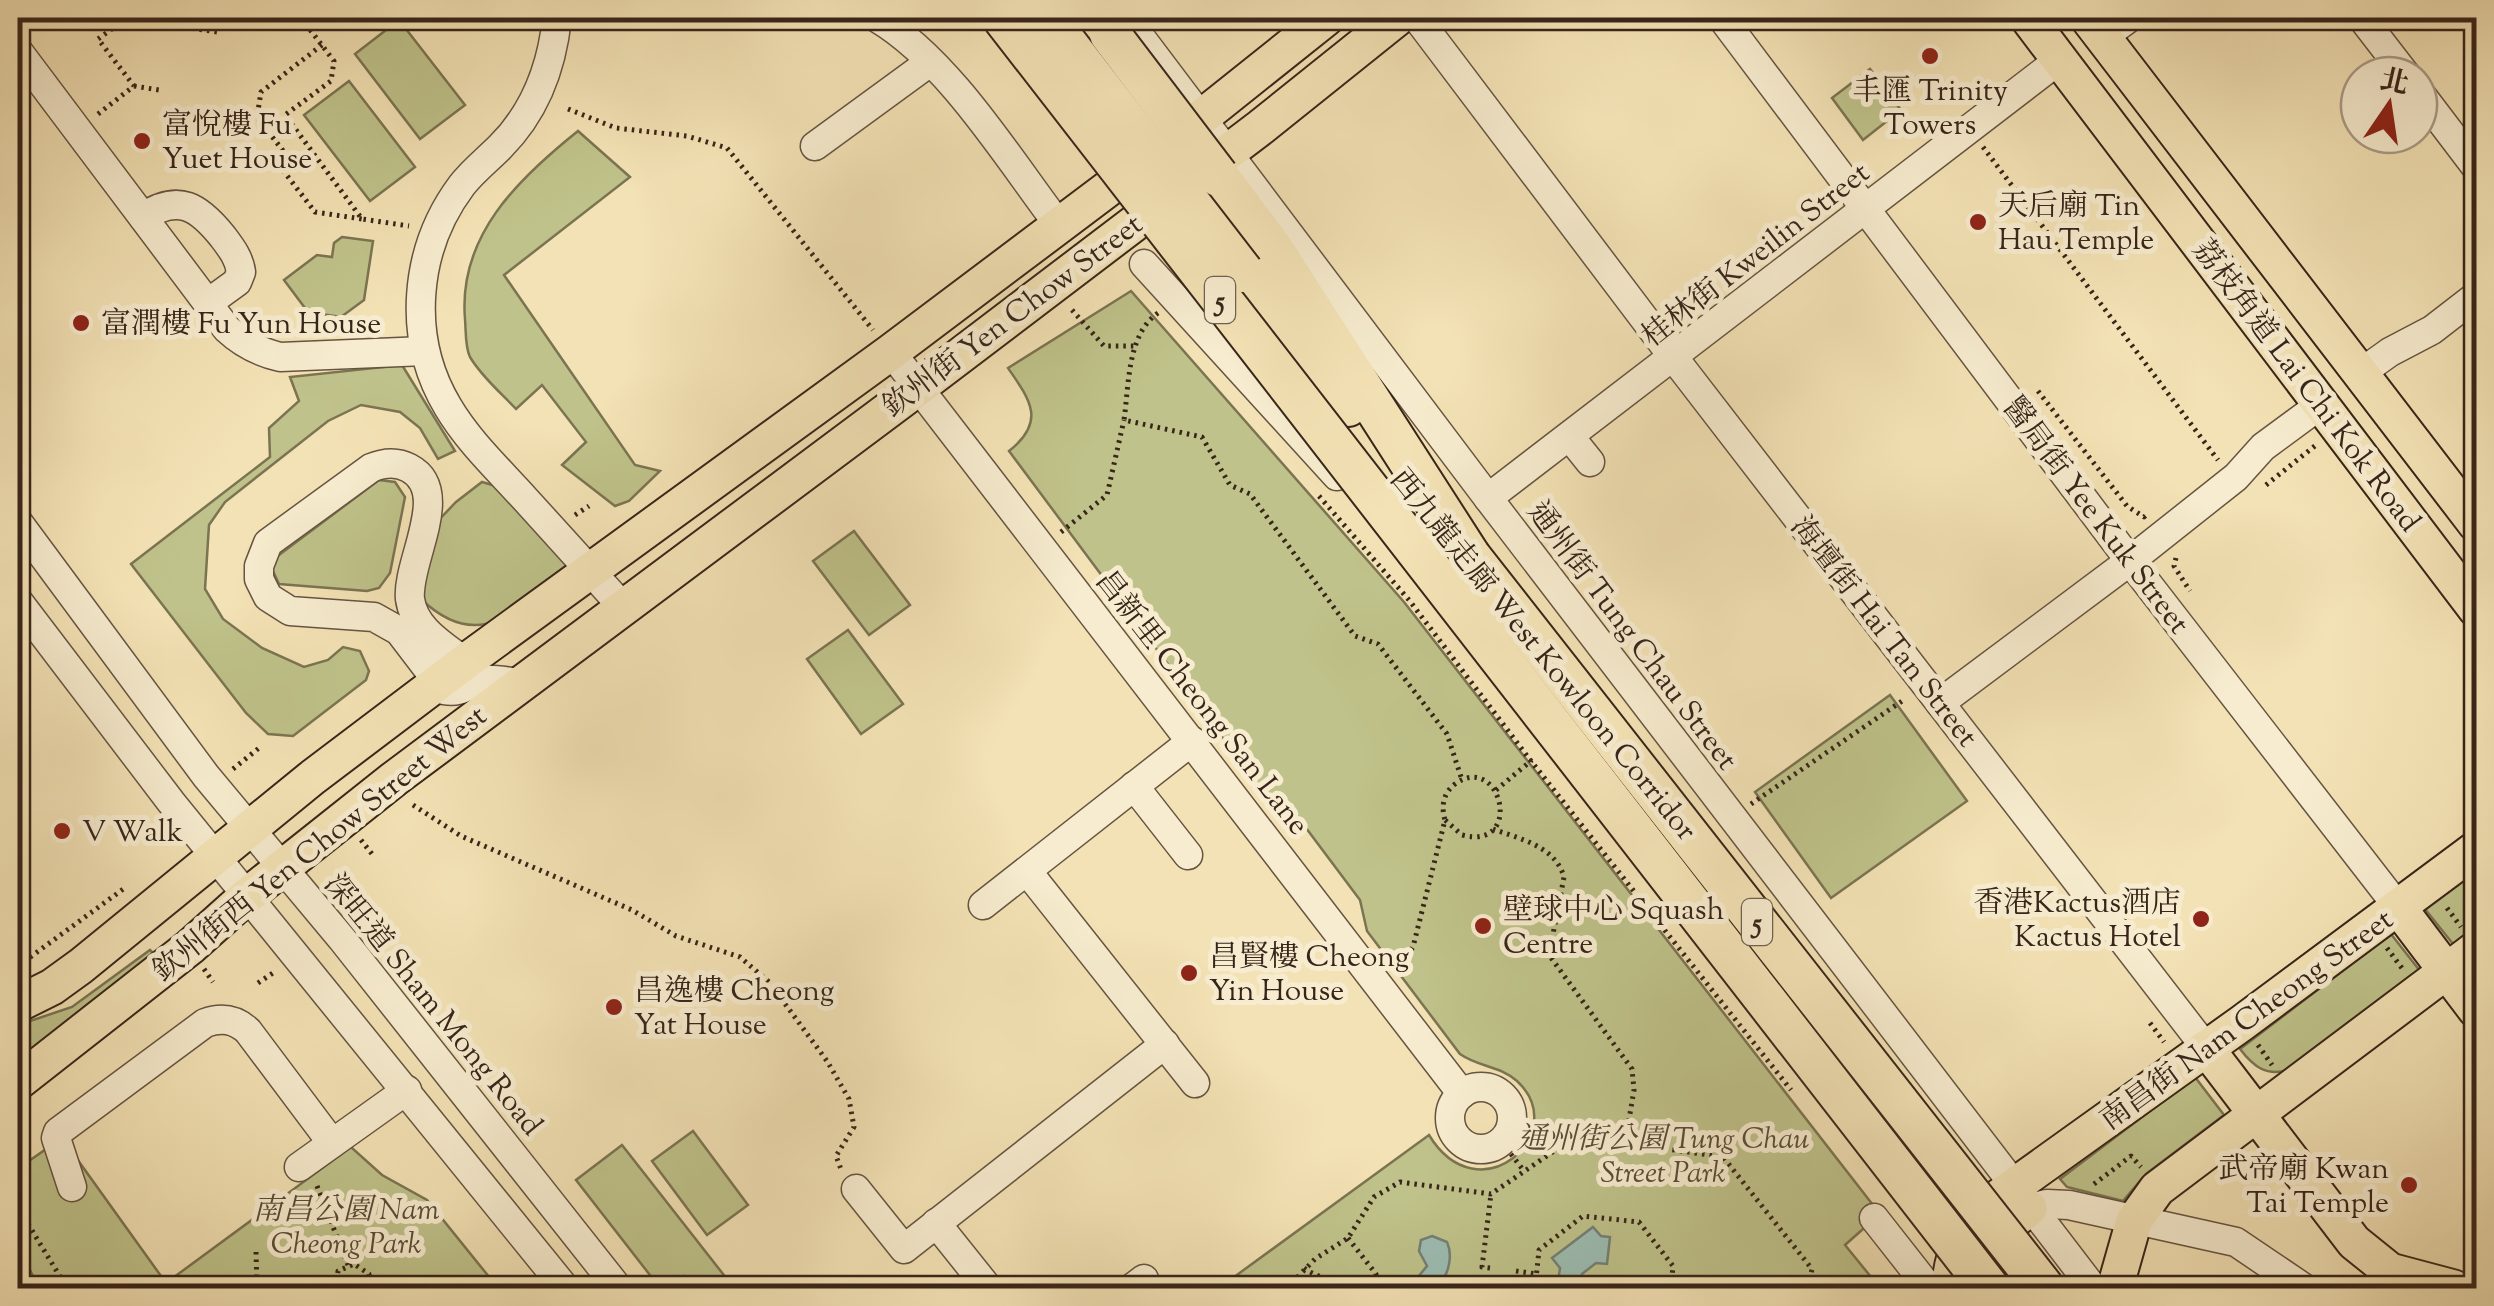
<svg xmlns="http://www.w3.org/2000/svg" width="2494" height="1306" font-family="'Sorts Mill Goudy','Noto Serif TC',serif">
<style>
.green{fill:#bfc28a;stroke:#7b7452;stroke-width:2.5}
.water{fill:#9cbdb2;stroke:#748075;stroke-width:2.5}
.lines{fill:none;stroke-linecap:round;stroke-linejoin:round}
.minor-casing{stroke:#665441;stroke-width:31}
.major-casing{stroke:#37251a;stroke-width:39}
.highway-casing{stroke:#37251a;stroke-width:44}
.path{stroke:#37251a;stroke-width:5;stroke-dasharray:2.5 5;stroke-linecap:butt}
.minor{stroke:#f7eccf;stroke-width:28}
.major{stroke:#f3e2b5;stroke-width:35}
.highway{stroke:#f3e2b5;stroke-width:40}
.highway-bridge-casing{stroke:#37251a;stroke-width:44;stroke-linecap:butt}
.highway-bridge{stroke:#f3e2b5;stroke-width:40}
.poi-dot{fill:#8f2418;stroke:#f7eccf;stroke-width:4}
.labels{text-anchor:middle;stroke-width:10;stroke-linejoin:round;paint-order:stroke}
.shield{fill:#f7eccf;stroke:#716150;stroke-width:2.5}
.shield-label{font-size:28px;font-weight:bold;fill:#37251a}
.poi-label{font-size:30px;fill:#37251a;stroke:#f7eccf;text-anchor:start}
.street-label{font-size:30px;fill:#37251a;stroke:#f7eccf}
.park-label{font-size:30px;font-style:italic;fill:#594c36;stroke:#f7eccf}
</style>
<rect width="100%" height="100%" fill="#f3e2b5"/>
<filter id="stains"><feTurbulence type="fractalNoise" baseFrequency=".002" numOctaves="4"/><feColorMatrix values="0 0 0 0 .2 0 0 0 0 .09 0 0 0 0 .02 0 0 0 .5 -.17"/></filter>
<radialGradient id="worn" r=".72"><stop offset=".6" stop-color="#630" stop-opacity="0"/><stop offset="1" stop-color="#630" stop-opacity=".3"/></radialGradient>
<g class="green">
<polygon points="399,20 465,105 420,139 355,54"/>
<polygon points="1870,69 1901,110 1863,140 1832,98"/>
<polygon points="349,81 415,167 370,201 304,115"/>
<path d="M578,131L630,177L504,275L635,465L660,471L629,501L615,506L562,465L586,442L542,385L516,409C501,393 481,376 470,357C465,347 466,331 465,319C458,236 518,179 578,131Z"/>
<polygon points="342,237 373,241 364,300 341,317 308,312 284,280 317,255 332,257 334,243"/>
<path d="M1131,291L1404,602L1880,1214L1845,1245L1880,1288H1219L1429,1135C1479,1217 1573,1133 1517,1081C1501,1066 1478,1067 1460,1054L1367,931L1360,900L1297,816L1266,796L1009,451C1046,422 1031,401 1008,368Z"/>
<polygon points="402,365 455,451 438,459 420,428 400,412 361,405 328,421 225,502 209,525 205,589 223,619 262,648 304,667 328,660 343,647 360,651 369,671 366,680 293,736 268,734 246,713 131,564 270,457 269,428 299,401 290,377"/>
<polygon points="379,480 395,482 405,497 390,573 379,588 367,591 279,584 272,569 275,558"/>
<path d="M482,482L513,491L567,565L565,572C515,610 480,654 422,600L433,526L456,502Z"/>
<polygon points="854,531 910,605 869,635 813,561"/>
<polygon points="848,630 903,704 861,734 807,659"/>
<polygon points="1890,695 1967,801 1831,898 1755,792"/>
<polygon points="2476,870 2476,926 2453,944 2425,909"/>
<path d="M2391,934L2420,971L2290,1069C2267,1078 2253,1066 2240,1049Z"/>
<polygon points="150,950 155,955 18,1062 18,1025 72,1007"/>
<polygon points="2195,1077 2224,1115 2146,1174 2123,1201 2067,1187 2060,1179"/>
<polygon points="693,1131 748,1205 707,1235 652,1161"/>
<polygon points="62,1138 166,1283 351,1147 382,1175 427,1200 498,1288 39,1288 18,1246 18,1212 26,1163"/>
<polygon points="622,1145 734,1288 660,1288 576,1180"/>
</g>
<g class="water">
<polygon points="1593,1227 1601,1236 1610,1237 1607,1264 1596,1263 1582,1274 1581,1288 1557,1288 1560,1268 1552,1258"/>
<path d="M1432,1236L1447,1242C1454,1258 1447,1276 1438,1288H1409L1427,1266L1419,1251L1421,1240Z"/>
</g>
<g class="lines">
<defs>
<g id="minor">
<path d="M557,18C552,66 535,112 500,147C487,160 473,171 462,185C414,249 406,337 448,407C468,441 499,470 526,500C559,536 591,572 623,607"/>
<path d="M877,18C948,60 1008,158 1058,224"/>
<polyline points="1126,18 1488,498 2093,1288"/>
<polyline points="1417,18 1674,358 2206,1048"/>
<polyline points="1722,18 2130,561 2398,907"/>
<polyline points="2362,18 2406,75"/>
<polyline points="2103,37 2129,18"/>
<path d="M18,51L227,329C243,344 259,352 280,357L425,351"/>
<polyline points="2419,92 2476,167"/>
<polyline points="815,146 930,62"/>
<path d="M143,217C179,193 199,207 223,237C232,249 239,258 241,272L237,282L208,303"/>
<polyline points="1144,264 1337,476"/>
<polyline points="891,352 1462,1094"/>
<polyline points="2362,372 2390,352 2432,330 2476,296"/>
<polyline points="1570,437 1590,462"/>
<polyline points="1488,498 2059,60"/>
<polyline points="18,522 206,776 342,939 618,1288"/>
<polyline points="18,601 171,802 565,1288"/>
<path d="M465,662C443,645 414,629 410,599C406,562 453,491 409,468C396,461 383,463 371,468L268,543L259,566V579L268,597L290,611L374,617L399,631L444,690C463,694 469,682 485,680C496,679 509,682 520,683"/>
<polyline points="1940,703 2130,561 2236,477 2263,447 2320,405"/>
<polyline points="1134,786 1188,855"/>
<polyline points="1027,871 1195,1083"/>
<polyline points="983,905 1192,741"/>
<circle cx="1481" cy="1118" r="31"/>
<polyline points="299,1167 407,1090"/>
<path d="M72,1187L56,1138L58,1132L205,1023C222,1017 235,1019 248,1031L332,1143"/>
<polyline points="856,1189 904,1249 1165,1044"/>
<polyline points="2029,1208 2047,1204 2069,1205 2236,1242 2304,1288"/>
<polyline points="1874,1218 1929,1288"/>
<polyline points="936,1223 988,1288"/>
<polyline points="1132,1288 1144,1279"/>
</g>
<g id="major">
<polyline points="2028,18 2476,609"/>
<polyline points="2088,18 2476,524"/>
<polyline points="2398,907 2476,1010"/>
<polyline points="18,1004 52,987 81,966 313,777 465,662 891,352 1182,133 1326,18"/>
<polyline points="2206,1048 2354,1242 2390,1271 2454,1288"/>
<polyline points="18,1082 190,947 248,895 394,779 919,387 1261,127 1397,18"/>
<polyline points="1979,1248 2029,1208"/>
<path d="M1950,1288C1951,1252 1966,1226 1992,1202L2242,1023L2476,849"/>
<polyline points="2115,1288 2134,1221 2157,1189 2476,949"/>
</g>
<g id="highway">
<polyline points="1218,176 1272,248 1470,556"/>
<polyline points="1243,272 1348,406"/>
</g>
</defs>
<use href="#minor" class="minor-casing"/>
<use href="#major" class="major-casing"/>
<use href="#highway" class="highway-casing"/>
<g class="path">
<polyline points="182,18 190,28 217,32 236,18"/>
<polyline points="301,18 334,61 331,81 285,115 362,219 409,226"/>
<polyline points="322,45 261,92 257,117 284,152 282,169 315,212 362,219"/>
<polyline points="134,86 159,90"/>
<polyline points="568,109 616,128 687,136 727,148 873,330"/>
<polyline points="98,114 134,86 98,39 127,18"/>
<polyline points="1983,147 2218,460"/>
<polyline points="1072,310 1104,346 1135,346"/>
<path d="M1158,313C1127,334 1129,386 1124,420L1202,437L1230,485L1250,494L1355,636L1378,644L1447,734L1462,780"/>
<polyline points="2038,391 2127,506 2144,517 2147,514"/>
<polyline points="18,408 18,407"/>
<polyline points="2266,485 2316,445"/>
<polyline points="1319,496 1409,600 1531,761 1791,1090"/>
<polyline points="575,515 589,506"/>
<polyline points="1061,532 1107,495 1124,420"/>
<polyline points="2176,558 2174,566 2190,591"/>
<polyline points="233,769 259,748"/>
<polyline points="1496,790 1532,760"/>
<polyline points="1751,804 1905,699"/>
<polyline points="413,805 461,836 632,910 676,936 740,957 769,982 827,1061 849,1099 854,1127 836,1156 842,1172"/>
<path d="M1493,829C1520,839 1555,846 1564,877L1549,955L1632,1069L1634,1090L1625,1143"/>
<polyline points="361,840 372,854"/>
<polyline points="2447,908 2461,927"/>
<polyline points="2387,948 2404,971"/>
<polyline points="18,966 126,887"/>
<path d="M1398,968L1413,947L1445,820C1441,807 1443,793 1455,784C1501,751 1525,851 1462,835L1445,820"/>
<polyline points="204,969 213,982"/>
<polyline points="258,983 276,971"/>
<polyline points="2150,1023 2164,1042"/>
<polyline points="2466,1039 2476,1053"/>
<polyline points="2258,1045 2272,1065"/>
<polyline points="1511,1154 1524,1171"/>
<polyline points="2094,1184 2131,1156 2141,1167"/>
<polyline points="317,1186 348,1265"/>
<polyline points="28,1224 67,1288"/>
<polyline points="1348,1238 1376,1274 1375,1288"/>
<polyline points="256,1252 257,1288"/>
<path d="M1304,1268C1321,1281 1340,1278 1357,1288"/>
<polyline points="1490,1268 1482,1267 1491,1194"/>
<polyline points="1516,1271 1537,1274"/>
<polyline points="682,1276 692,1288"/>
<polyline points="1165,1283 1197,1288"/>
<polyline points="371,1286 393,1285 405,1288"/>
<polyline points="336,1288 338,1271 354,1264 369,1274 370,1288"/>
<polyline points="1287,1288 1315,1259 1348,1238 1374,1197 1400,1182 1491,1194 1576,1136 1723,1157 1812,1269 1808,1288"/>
<polyline points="1535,1288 1539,1250 1583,1216 1639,1222 1673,1266 1671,1288"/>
</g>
<use href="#minor" class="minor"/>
<use href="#major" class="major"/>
<use href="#highway" class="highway"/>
<defs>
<g id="highway-bridge">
<polyline points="1003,18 1989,1288"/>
<polyline points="1047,18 1243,272"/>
<polyline points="1110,34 1218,176"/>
<polyline points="1470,556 2044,1288"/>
</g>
</defs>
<use href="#highway-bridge" class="highway-bridge-casing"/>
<use href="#highway-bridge" class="highway-bridge"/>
</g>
<g class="poi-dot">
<circle cx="1930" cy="56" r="10"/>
<circle cx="142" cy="141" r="10"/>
<circle cx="1978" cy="222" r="10"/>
<circle cx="81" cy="323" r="10"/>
<circle cx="62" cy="831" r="10"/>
<circle cx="2201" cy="919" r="10"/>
<circle cx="1483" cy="926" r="10"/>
<circle cx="1189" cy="973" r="10"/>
<circle cx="614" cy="1007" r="10"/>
<circle cx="2409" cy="1185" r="10"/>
</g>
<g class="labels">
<g class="shield">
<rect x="1205" y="277" width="30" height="46" rx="8"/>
<rect x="1742" y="899" width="30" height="46" rx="8"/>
</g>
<g class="shield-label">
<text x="1220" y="310">5</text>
<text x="1757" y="932">5</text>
</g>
<g class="poi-label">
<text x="1930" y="100" text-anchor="middle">丰匯 Trinity<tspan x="1930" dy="34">Towers</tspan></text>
<text x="162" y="134">富悅樓 Fu<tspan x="162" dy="34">Yuet House</tspan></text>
<text x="1998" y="215">天后廟 Tin<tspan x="1998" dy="34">Hau Temple</tspan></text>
<text x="101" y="333">富潤樓 Fu Yun House</text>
<text x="82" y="841">V Walk</text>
<text x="2181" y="912" text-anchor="end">香港Kactus酒店<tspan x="2181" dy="34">Kactus Hotel</tspan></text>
<text x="1503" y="919">壁球中心 Squash<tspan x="1503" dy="34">Centre</tspan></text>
<text x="1209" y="966">昌賢樓 Cheong<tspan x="1209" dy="34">Yin House</tspan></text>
<text x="634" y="1000">昌逸樓 Cheong<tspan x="634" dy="34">Yat House</tspan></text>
<text x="2389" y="1178" text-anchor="end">武帝廟 Kwan<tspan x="2389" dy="34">Tai Temple</tspan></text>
</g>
<g class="street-label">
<text transform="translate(1755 254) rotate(-38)" y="10">桂林街 Kweilin Street</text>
<text transform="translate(1012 315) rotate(-37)" y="10">欽州街 Yen Chow Street</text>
<text transform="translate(2307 385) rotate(53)" y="10">荔枝角道 Lai Chi Kok Road</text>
<text transform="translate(2097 515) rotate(53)" y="10">醫局街 Yee Kuk Street</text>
<text transform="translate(1885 631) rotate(52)" y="10">海壇街 Hai Tan Street</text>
<text transform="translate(1633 635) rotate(53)" y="10">通州街 Tung Chau Street</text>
<text transform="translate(1544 654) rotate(51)" y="10">西九龍走廊 West Kowloon Corridor</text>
<text transform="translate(1203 702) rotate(52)" y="10">昌新里 Cheong San Lane</text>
<text transform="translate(319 843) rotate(-39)" y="10">欽州街西 Yen Chow Street West</text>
<text transform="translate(434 1004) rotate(51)" y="10">深旺道 Sham Mong Road</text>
<text transform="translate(2246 1019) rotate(-36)" y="10">南昌街 Nam Cheong Street</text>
</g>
<g class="park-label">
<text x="1663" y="1148">通州街公園 Tung Chau<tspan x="1663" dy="34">Street Park</tspan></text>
<text x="346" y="1219">南昌公園 Nam<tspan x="346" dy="34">Cheong Park</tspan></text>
</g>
</g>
<rect width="2494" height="1306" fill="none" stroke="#f3e2b5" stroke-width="60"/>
<rect x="20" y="20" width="2454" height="1266" fill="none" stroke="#37251a" stroke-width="5"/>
<rect x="30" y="30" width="2434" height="1246" fill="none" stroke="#37251a" stroke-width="2.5"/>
<g transform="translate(2389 105) rotate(13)"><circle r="48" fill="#f7eccf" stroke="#aa9c87" stroke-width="2.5"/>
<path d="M0-8L18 38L0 25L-18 38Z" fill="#8f2418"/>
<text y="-15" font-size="28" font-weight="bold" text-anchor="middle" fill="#37251a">北</text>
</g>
<rect width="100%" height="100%" filter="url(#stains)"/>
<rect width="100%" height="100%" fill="url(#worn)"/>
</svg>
